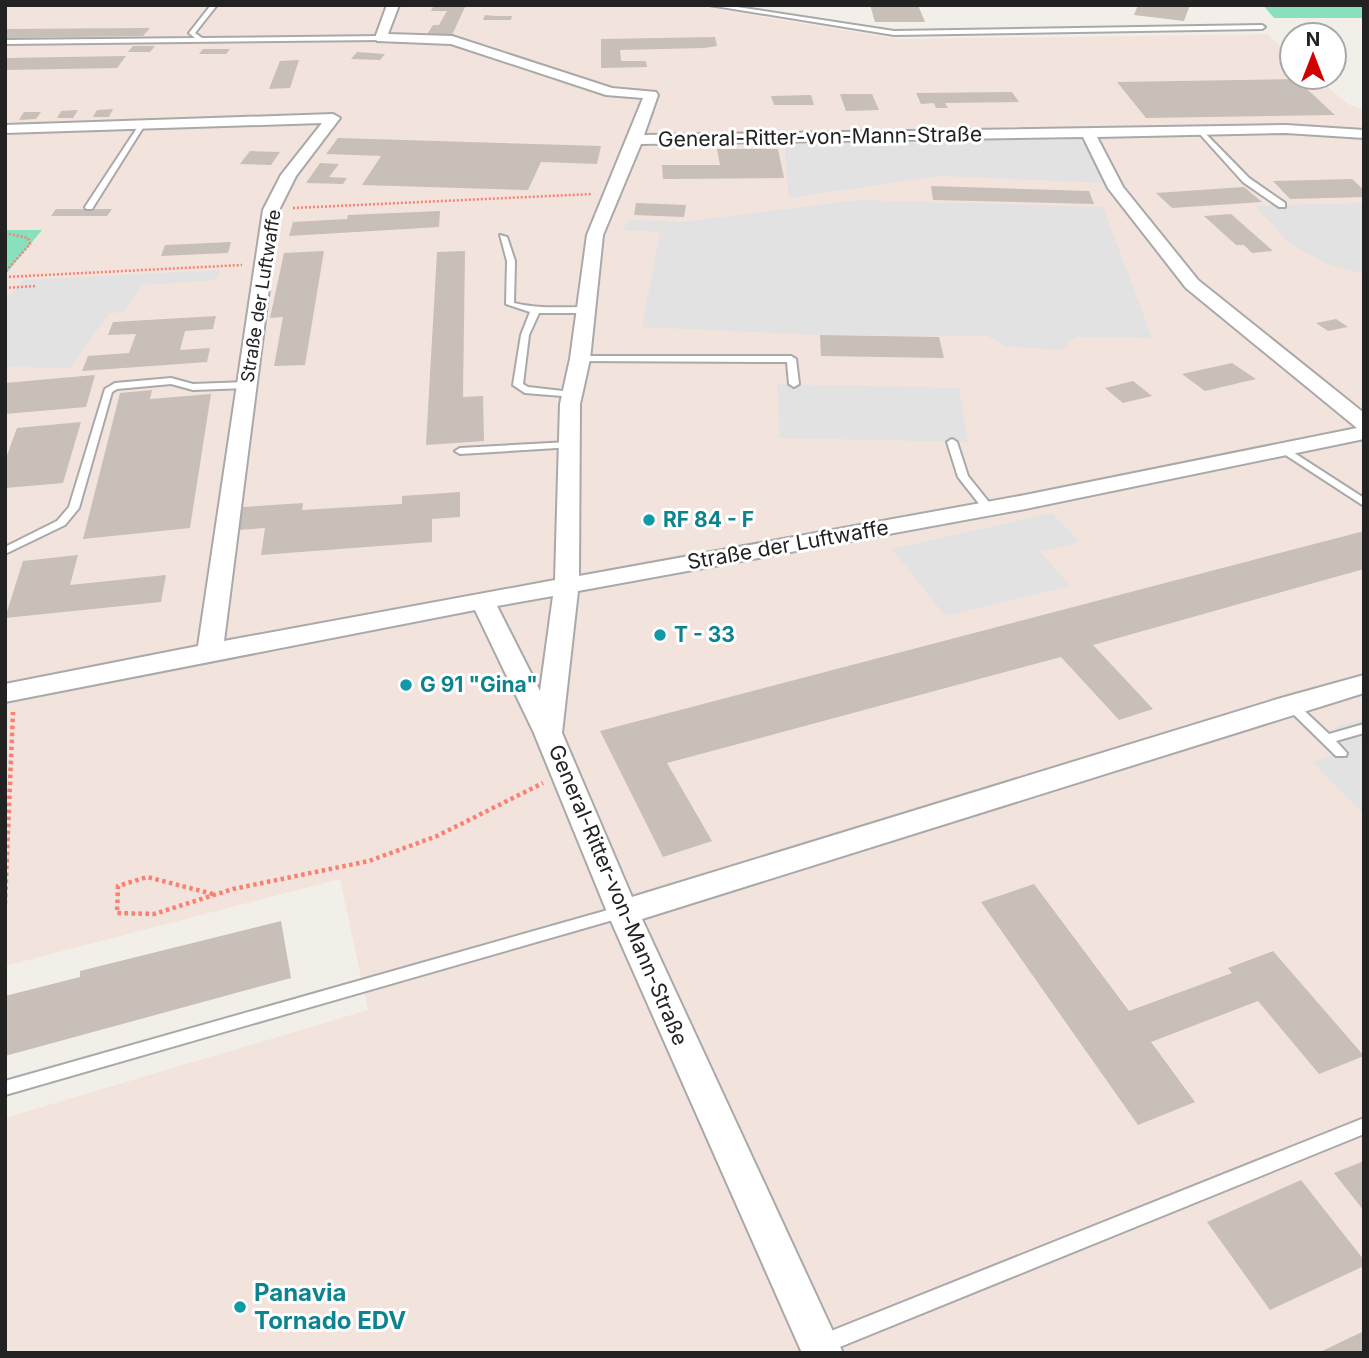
<svg xmlns="http://www.w3.org/2000/svg" width="1369" height="1358" font-family="Inter,sans-serif">
<style>
.military{fill:#f3e3dd}
.pitch{fill:#88e0be}
.parking{fill:#e2e2e2}
.building{fill:#c7bfb8}
.lines{fill:none;stroke-linecap:round;stroke-linejoin:round}
.lane-casing{stroke:#a9a9a9;stroke-width:4}
.street-casing{stroke:#a9a9a9;stroke-width:4}
.path-far1{stroke:#fa8072;stroke-width:2.5;stroke-dasharray:2 2;stroke-linecap:butt}
.path{stroke:#fa8072;stroke-width:4.5;stroke-dasharray:3.5 3.5;stroke-linecap:butt}
.lane{fill:#fff;fill-rule:evenodd}
.street{fill:#fff;fill-rule:evenodd}
.culture-dot{fill:#0f9aa8;stroke:#fff;stroke-width:2.5}
.labels{text-anchor:middle;stroke-width:6;stroke-linejoin:round;paint-order:stroke}
.far-street-label{font-size:18px;fill:#222;stroke:#fff}
.street-label{font-size:21px;fill:#222;stroke:#fff}
.culture-label{font-size:21px;font-weight:bold;fill:#0d838f;stroke:#fff;text-anchor:start}
.near-culture-label{font-size:24px;font-weight:bold;fill:#0d838f;stroke:#fff;text-anchor:start}
</style>
<rect width="100%" height="100%" fill="#f2efe9"/>
<polygon class="military" points="5,5 691,5 898,39 1267,34 1292,56 1292,77 1316,77 1348,104 1364,110 1364,1353 5,1353 5,1118 368,1010 340,879 5,966"/>
<g class="pitch">
<polygon points="1263,5 1364,5 1364,18 1274,18"/>
<polygon points="5,230 42,230 5,275"/>
</g>
<g class="parking">
<polygon points="1078,140 1088,145 1105,183 939,176 789,198 784,141"/>
<polygon points="859,200 1103,207 1152,338 1076,337 1061,350 1005,346 988,336 820,335 642,327 660,232 623,230 628,220 682,222"/>
<polygon points="1364,203 1364,274 1325,263 1290,244 1255,206"/>
<polygon points="220,270 216,280 141,285 124,312 109,313 70,368 5,367 5,301 24,280"/>
<polygon points="777,384 959,388 968,442 780,438"/>
<polygon points="1052,513 1080,542 1040,552 1071,586 945,616 892,549"/>
<polygon points="1364,718 1364,814 1312,762 1340,753 1335,727"/>
</g>
<g class="building">
<polygon points="434,5 466,5 451,37 426,36 433,25 439,25 447,11 431,11"/>
<polygon points="870,5 918,5 925,22 875,22"/>
<polygon points="1138,5 1190,5 1184,21 1134,15"/>
<polygon points="485,15 495,16 512,16 511,20 483,20"/>
<polygon points="150,28 143,36 5,38 5,29"/>
<polygon points="715,37 717,46 704,48 620,50 621,61 646,61 647,67 601,68 601,39"/>
<polygon points="133,46 155,46 150,52 128,52"/>
<polygon points="203,49 230,49 226,54 199,54"/>
<polygon points="357,52 385,54 380,60 351,59"/>
<polygon points="126,56 117,68 5,70 5,58"/>
<polygon points="299,60 290,88 269,89 280,61"/>
<polygon points="1296,79 1335,115 1146,118 1117,82"/>
<polygon points="1012,92 1019,102 945,103 948,108 936,108 934,103 921,104 916,93"/>
<polygon points="840,94 872,94 879,110 846,111"/>
<polygon points="811,95 814,105 774,105 771,96"/>
<polygon points="113,109 109,117 93,117 97,110"/>
<polygon points="78,110 73,118 57,118 61,111"/>
<polygon points="24,112 41,112 36,119 19,120"/>
<polygon points="338,138 601,146 597,164 541,162 528,190 362,185 381,156 326,154"/>
<polygon points="717,149 778,149 784,178 663,179 662,165 720,165"/>
<polygon points="250,151 280,152 271,165 240,164"/>
<polygon points="320,163 339,164 329,177 347,178 343,184 306,183"/>
<polygon points="1352,179 1364,190 1364,197 1290,199 1273,181"/>
<polygon points="931,186 1089,191 1094,204 933,200"/>
<polygon points="1244,187 1262,202 1172,208 1156,193"/>
<polygon points="636,203 686,205 684,217 634,215"/>
<polygon points="56,209 112,209 107,216 51,216"/>
<polygon points="440,211 439,227 289,236 293,222 347,219 348,215"/>
<polygon points="1231,214 1264,243 1273,251 1252,253 1244,245 1236,245 1204,216"/>
<polygon points="231,242 228,253 161,256 165,245"/>
<polygon points="324,251 305,365 274,366 283,317 270,318 284,253"/>
<polygon points="465,251 463,397 483,396 484,441 426,445 437,252"/>
<polygon points="216,316 213,329 185,331 180,350 210,348 207,362 82,371 88,356 129,353 136,334 108,335 113,322"/>
<polygon points="1336,319 1348,327 1328,331 1316,323"/>
<polygon points="820,335 939,337 944,358 821,356"/>
<polygon points="1232,363 1256,379 1205,391 1182,374"/>
<polygon points="95,375 86,407 5,414 5,383"/>
<polygon points="1133,381 1152,396 1123,403 1105,388"/>
<polygon points="152,390 150,399 211,394 190,528 83,539 120,393"/>
<polygon points="81,422 63,483 5,488 5,461 17,428"/>
<polygon points="460,492 460,517 432,519 432,542 261,555 265,528 238,530 243,507 303,503 302,510 402,504 402,496"/>
<polygon points="1364,531 1364,569 1093,645 1153,709 1119,720 1061,657 667,763 712,841 663,857 600,731"/>
<polygon points="78,555 70,585 166,575 161,602 5,618 23,561"/>
<polygon points="1034,884 1129,1011 1232,973 1228,968 1273,951 1364,1056 1319,1074 1258,1001 1151,1042 1195,1102 1138,1125 981,902"/>
<polygon points="281,921 291,978 5,1056 5,996 80,977 80,971"/>
<polygon points="1364,1161 1364,1211 1334,1173"/>
<polygon points="1301,1180 1364,1260 1364,1266 1270,1310 1207,1222"/>
<polygon points="1364,1331 1364,1353 1318,1353"/>
</g>
<g class="lines">
<defs>
<g id="lane">
<polygon points="211,5 217,5 195,33 202,38 381,36 384,38 381,40 5,44 5,40 195,38 189,33"/>
<polygon points="709,5 724,5 894,31 1262,25 1265,27 1262,29 894,35"/>
<polygon points="141,122 146,123 92,209 86,209 85,207"/>
<polygon points="1198,130 1202,130 1249,178 1285,203 1285,207 1279,207 1243,182 1198,132"/>
<path d="M500,235L507,237L515,261L514,303C538,309 561,307 586,307L590,310L586,313H539L529,335L523,384L528,387L572,392L575,393V397L525,393L513,385L521,335L530,312L506,304L507,261Z"/>
<polygon points="580,356 791,356 796,359 799,384 794,387 789,384 787,362 577,361 577,357"/>
<polygon points="171,378 193,384 247,382 252,385 247,388 193,390 171,384 117,389 112,392 79,508 65,525 5,554 5,547 57,521 69,507 105,389 115,383"/>
<polygon points="952,439 957,442 968,476 992,506 993,508 992,510 984,510 958,477 947,442"/>
<polygon points="569,442 573,443 573,447 460,454 455,451 460,448"/>
<polygon points="1285,447 1364,498 1364,506 1281,452 1281,448"/>
<polygon points="1290,700 1294,701 1329,734 1364,724 1364,733 1336,741 1347,753 1346,756 1336,756 1286,707 1284,704 1286,701"/>
<polygon points="622,906 627,908 629,912 627,916 5,1095 5,1081"/>
<polygon points="1364,1118 1364,1134 825,1353 816,1351 814,1344 816,1337"/>
</g>
<path id="street" d="M387,5H399L388,34L452,36L612,88L656,92L658,95L644,135L1286,125L1364,130V138L1286,133L1097,137L1123,187L1198,280L1364,413V439L1025,509L578,591L562,733L632,897L1281,698L1364,675V693L642,919L843,1353H802L607,912L534,733L475,610L5,702V684L198,646L263,210L281,175L322,123L5,133V125L333,114L340,118L296,176L279,210L224,641L555,580L560,404L570,359L587,235L643,98L606,95L451,44L377,41L375,38ZM1083,137L1108,188L1186,288L1357,428L1025,495L579,576L580,404L590,359L603,235L641,144ZM553,596L540,691L497,606Z"/>
</defs>
<use href="#lane" class="lane-casing"/>
<use href="#street" class="street-casing"/>
<g class="path-far1">
<polyline points="293,208 592,194"/>
<polyline points="5,233 28,238 30,244 5,272"/>
<polyline points="5,277 242,265"/>
<polyline points="5,288 36,286"/>
</g>
<g class="path">
<polyline points="213,894 147,877 118,886 117,913 154,914 233,889 369,861 437,836 543,783"/>
<polyline points="5,904 13,712"/>
</g>
<use href="#lane" class="lane"/>
<use href="#street" class="street"/>
</g>
<g class="culture-dot">
<circle cx="649" cy="520" r="7"/>
<circle cx="660" cy="635" r="7"/>
<circle cx="406" cy="685" r="7"/>
<circle cx="240" cy="1307" r="7"/>
</g>
<g class="labels">
<g class="far-street-label">
<text transform="translate(261 296) rotate(-81)" y="6">Straße der Luftwaffe</text>
</g>
<g class="street-label">
<text transform="translate(820 137) rotate(-1)" y="7">General-Ritter-von-Mann-Straße</text>
<text transform="translate(788 545) rotate(-10)" y="7">Straße der Luftwaffe</text>
<text transform="translate(618 895) rotate(67)" y="7">General-Ritter-von-Mann-Straße</text>
</g>
<g class="culture-label">
<text x="663" y="527">RF 84 - F</text>
<text x="674" y="642">T - 33</text>
<text x="420" y="692">G 91 "Gina"</text>
</g>
<g class="near-culture-label">
<text x="254" y="1301">Panavia<tspan x="254" dy="28">Tornado EDV</tspan></text>
</g>
</g>
<rect width="1369" height="1358" fill="none" stroke="#222222" stroke-width="14"/>
<g transform="translate(1313 56)"><circle r="33" fill="#ffffff" stroke="#a7a7a7" stroke-width="2"/>
<path d="M0-5L12 26L0 18L-12 26Z" fill="#d40000"/>
<text y="-10" font-size="19" font-weight="bold" text-anchor="middle" fill="#222222">N</text>
</g>
</svg>
